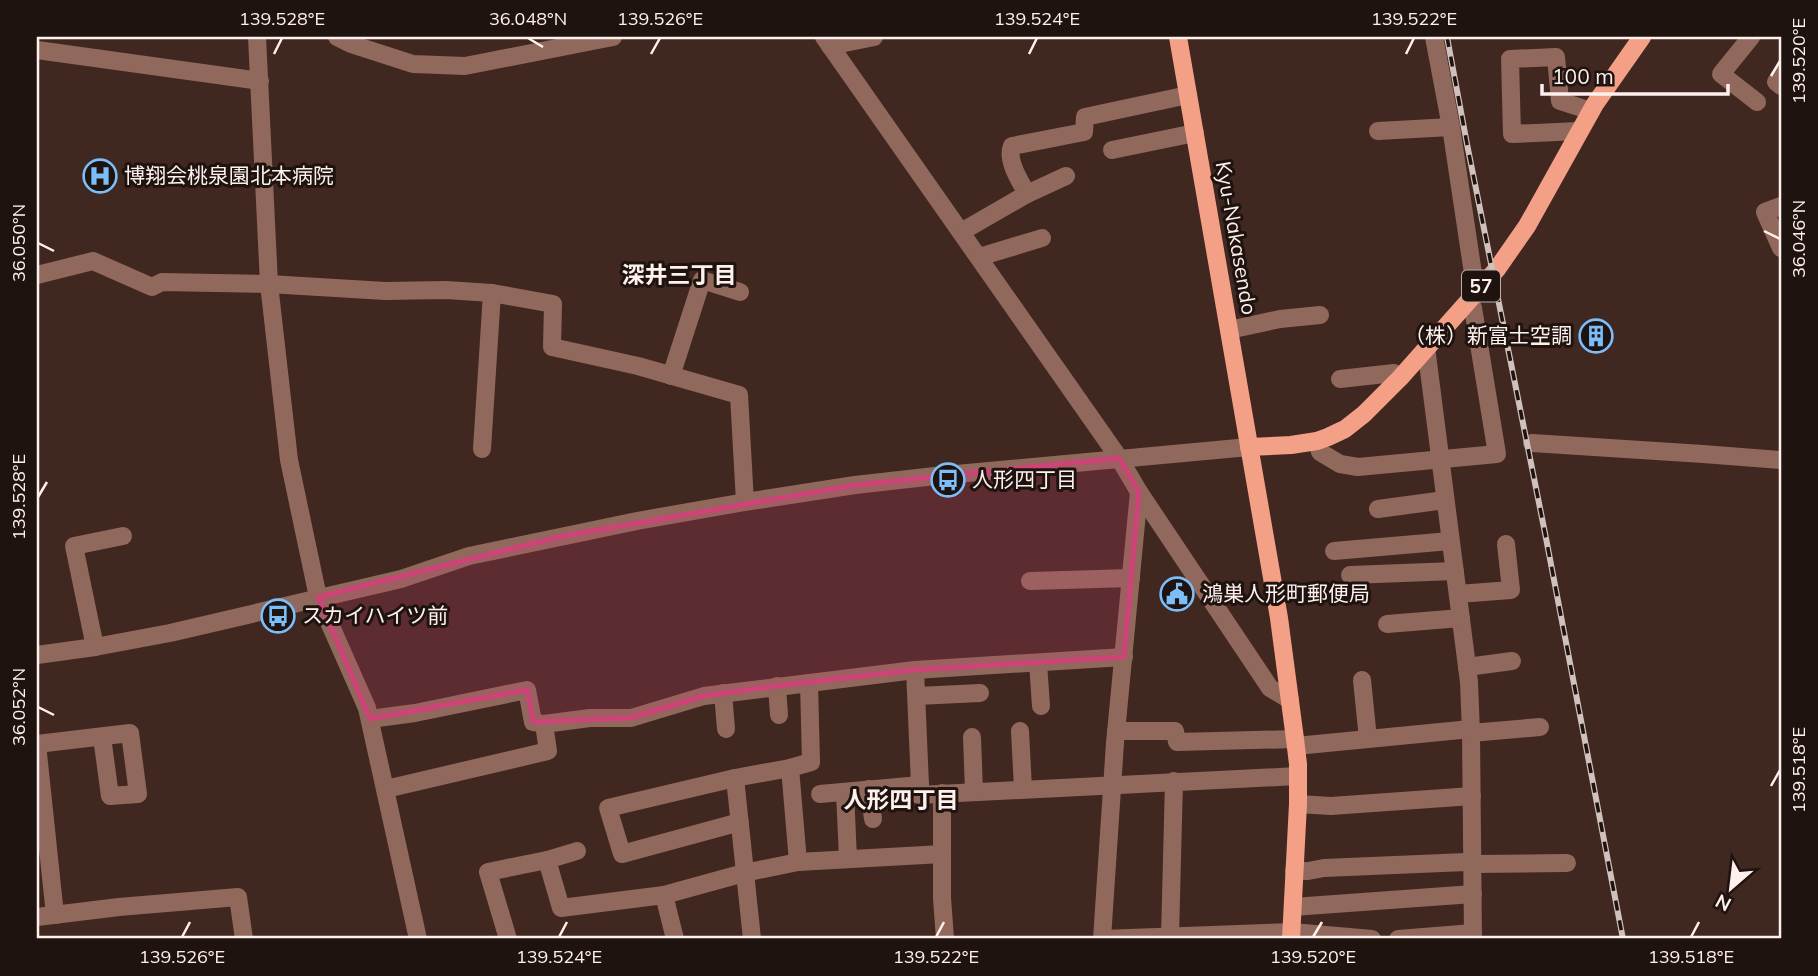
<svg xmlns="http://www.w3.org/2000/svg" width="1818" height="976" font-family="Mulish,'Noto Sans JP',sans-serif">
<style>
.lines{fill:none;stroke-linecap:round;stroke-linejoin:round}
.minor{stroke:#91685c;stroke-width:18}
.major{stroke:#f4a087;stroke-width:18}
.rail-casing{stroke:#d0c1bc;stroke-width:6}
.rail{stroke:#1f1310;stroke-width:3.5;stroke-dasharray:10;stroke-linecap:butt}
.marked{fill:#ce4378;fill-opacity:0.2;stroke:#ce4378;stroke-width:5;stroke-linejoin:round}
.ticks{fill:none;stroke:#fef1ed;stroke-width:2.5}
.labels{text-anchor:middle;stroke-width:6;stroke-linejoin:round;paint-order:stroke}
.shield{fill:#1f1310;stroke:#bbaeab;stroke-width:2}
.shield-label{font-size:19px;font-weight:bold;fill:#fef1ed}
.poi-label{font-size:21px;fill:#fef1ed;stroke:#1f1310;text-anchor:start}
.street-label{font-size:21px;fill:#fef1ed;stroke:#1f1310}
.neighbourhood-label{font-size:23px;font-weight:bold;fill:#fef1ed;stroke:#1f1310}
.neatline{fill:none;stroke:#fef1ed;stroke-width:2.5}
.ticks-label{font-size:18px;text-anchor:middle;fill:#fef1ed}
</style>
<rect width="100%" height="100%" fill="#402720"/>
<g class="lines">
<g class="minor">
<polyline points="257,37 269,284 289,460 318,597 367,708 418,939"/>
<polyline points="337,37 351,44 413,64 465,66 613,37"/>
<polyline points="824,37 1119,458 1139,492 1270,688 1290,700"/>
<polyline points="1434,37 1451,127 1474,280 1479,288"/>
<polyline points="1751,37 1721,74 1757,102"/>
<polyline points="830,46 874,37"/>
<polyline points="37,50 260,81"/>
<polyline points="1781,75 1776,82 1781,86"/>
<polyline points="1378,131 1451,127"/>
<polyline points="1579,131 1512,134 1510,59 1556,57 1560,101 1591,111"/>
<polyline points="1112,150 1195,133"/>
<path d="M1027,194C1020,181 1006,160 1012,146L1084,132L1085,117L1188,95"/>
<polyline points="1781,206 1765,212 1781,248"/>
<polyline points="961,232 1027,194 1066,176"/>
<polyline points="979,257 1042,238"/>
<polyline points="37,275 93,261 152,287 162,282 269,284 385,291 446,290 492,293 553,304 552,347 638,366 739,395 745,502"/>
<polyline points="1229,330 1280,319 1320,315"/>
<polyline points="1424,351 1427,355 1469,682 1471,733 1473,939"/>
<polyline points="671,376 702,280 740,292"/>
<polyline points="1340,379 1394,373 1400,378"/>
<polyline points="1317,441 1320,452 1340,464 1358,467 1497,454 1473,308 1469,300"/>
<polyline points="1532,443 1703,454 1781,460"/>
<polyline points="482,449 492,293"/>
<polyline points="1378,509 1445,500"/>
<polyline points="1334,551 1450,541"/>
<polyline points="1350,575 1455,571"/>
<polyline points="1030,581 1131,578"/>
<polyline points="1458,594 1511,590 1506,544"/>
<polyline points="1387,624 1461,618"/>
<polyline points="95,647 74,546 123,536"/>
<polyline points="37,655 95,647 170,633 401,579 469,556 637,521 745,502 855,485 935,476 1249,447"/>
<polyline points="1038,663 1041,706"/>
<polyline points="1467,667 1512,661"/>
<polyline points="915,670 920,785 919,795 1298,776"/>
<polyline points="1362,680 1368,739"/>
<polyline points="777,686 779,715"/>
<polyline points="723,693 726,729"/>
<polyline points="917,696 980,693"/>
<polyline points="370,719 415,713 527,690 533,722 544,724"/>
<polyline points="1020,731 1023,789"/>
<polyline points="1116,731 1175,731 1177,742 1295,739"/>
<polyline points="1471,733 1540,727"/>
<polyline points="972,737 974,791"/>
<polyline points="37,744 130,733 138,794 110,796 102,737"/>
<polyline points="37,744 55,915"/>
<polyline points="1296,746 1471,729"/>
<polyline points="790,768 798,862"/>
<polyline points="735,778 790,768 811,762 809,683"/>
<polyline points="386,789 548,751 544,724 590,718 631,718 704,696 915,670 1124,657"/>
<polyline points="869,789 873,819"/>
<polyline points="845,792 848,859"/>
<polyline points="942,793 942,898 945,939"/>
<polyline points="820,794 920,785"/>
<polyline points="1298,804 1331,806 1472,796"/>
<polyline points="740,822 622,854 608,808 735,778 752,939"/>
<polyline points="547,860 577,851"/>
<polyline points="1294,871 1308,871 1324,868 1466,862 1473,864 1567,863"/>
<polyline points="664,895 744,873 798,862 942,854"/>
<polyline points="1293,907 1473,894"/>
<polyline points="37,917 119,907 238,897 244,939"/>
<polyline points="1170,936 1174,781"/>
<polyline points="508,939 488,872 547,860 561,908 664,895 675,939"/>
<polyline points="1102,939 1115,743 1139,492"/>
<polyline points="1102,939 1292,932 1372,939"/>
<polyline points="1398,939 1473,933"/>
</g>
<g class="major">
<polyline points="1178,37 1279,618 1295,739 1298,764 1298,804 1291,939"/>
<polyline points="1249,447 1291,445 1317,441 1328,437 1345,429 1364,414 1400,378 1497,269 1527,226 1595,104 1642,37"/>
</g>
<defs>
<polyline id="rail" points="1447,37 1467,144 1545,533 1623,939"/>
</defs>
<use href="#rail" class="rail-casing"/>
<use href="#rail" class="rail"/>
</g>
<path class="marked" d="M1119,458L1139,492L1124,657L915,670L777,686L704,696L631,718L533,722L527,690L370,719L318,597L563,536L855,485Z"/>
<path class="ticks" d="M528,38L543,47M274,54L282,38M651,54L660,38M1029,54L1037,38M1406,54L1414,38M1771,76L1780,61M1764,231L1780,239M38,243L54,251M38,497L47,482M38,707L54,715M1771,786L1780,770M182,937L190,922M559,937L567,922M936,937L944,922M1313,937L1322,922M1691,937L1699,922"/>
<defs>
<symbol id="hospital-ring" viewBox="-11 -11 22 22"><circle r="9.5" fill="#1f1310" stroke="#7cbef9" stroke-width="1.5"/><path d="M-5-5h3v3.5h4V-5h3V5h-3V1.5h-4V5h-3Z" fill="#7cbef9"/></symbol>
<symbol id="building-ring" viewBox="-11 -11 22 22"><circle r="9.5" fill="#1f1310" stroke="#7cbef9" stroke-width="1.5"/><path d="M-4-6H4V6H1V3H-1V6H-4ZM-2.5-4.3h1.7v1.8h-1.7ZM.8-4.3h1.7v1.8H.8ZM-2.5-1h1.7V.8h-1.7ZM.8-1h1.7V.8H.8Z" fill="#7cbef9"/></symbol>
<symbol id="bus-ring" viewBox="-11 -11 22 22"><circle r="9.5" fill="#1f1310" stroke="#7cbef9" stroke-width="1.5"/><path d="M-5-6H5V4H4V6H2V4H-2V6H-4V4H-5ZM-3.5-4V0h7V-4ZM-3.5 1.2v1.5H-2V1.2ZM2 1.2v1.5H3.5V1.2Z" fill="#7cbef9"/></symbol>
<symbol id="civic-ring" viewBox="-11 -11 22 22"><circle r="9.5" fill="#1f1310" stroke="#7cbef9" stroke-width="1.5"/><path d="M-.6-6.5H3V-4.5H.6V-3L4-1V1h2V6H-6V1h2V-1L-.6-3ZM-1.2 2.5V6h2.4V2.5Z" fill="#7cbef9"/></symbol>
</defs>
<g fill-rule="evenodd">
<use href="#hospital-ring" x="81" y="157" width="38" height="38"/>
<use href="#building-ring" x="1577" y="317" width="38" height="38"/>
<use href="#bus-ring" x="929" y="461" width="38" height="38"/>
<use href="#civic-ring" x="1158" y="575" width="38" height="38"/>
<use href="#bus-ring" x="259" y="597" width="38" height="38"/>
</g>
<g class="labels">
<rect class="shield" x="1462" y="270.5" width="38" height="31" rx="5"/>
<g class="shield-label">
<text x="1481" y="293">57</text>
</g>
<g class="poi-label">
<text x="124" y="183">博翔会桃泉園北本病院</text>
<text x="1572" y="343" text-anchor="end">（株）新富士空調</text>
<text x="972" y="487">人形四丁目</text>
<text x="1202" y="601">鴻巣人形町郵便局</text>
<text x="302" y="623">スカイハイツ前</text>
</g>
<g class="street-label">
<text transform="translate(1236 238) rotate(80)" y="7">Kyu-Nakasendo</text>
</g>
<g class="neighbourhood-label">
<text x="679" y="283">深井三丁目</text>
<text x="901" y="808">人形四丁目</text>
</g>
</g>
<rect width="1818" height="976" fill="none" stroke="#1f1310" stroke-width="77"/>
<g transform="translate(1731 888) rotate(208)" stroke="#1f1310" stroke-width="5" paint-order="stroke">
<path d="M0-5L12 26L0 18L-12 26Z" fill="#fef1ed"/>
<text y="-10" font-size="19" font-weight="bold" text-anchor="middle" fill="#fef1ed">N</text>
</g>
<path d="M1542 84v10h186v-10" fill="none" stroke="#fef1ed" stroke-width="3.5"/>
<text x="1552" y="84" font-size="21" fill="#fef1ed" stroke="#1f1310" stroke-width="5" paint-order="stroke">100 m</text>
<rect x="38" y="38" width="1742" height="899" class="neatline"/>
<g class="ticks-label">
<text x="282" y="25">139.528°E</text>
<text x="528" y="25">36.048°N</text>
<text x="660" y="25">139.526°E</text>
<text x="1037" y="25">139.524°E</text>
<text x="1414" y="25">139.522°E</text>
<text transform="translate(1799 61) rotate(-90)" y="6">139.520°E</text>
<text transform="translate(1799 239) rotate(-90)" y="6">36.046°N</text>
<text transform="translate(19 243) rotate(-90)" y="6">36.050°N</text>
<text transform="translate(19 497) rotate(-90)" y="6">139.528°E</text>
<text transform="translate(19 707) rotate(-90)" y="6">36.052°N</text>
<text transform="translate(1799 770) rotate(-90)" y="6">139.518°E</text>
<text x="182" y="963">139.526°E</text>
<text x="559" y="963">139.524°E</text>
<text x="936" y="963">139.522°E</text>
<text x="1313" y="963">139.520°E</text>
<text x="1691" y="963">139.518°E</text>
</g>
</svg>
